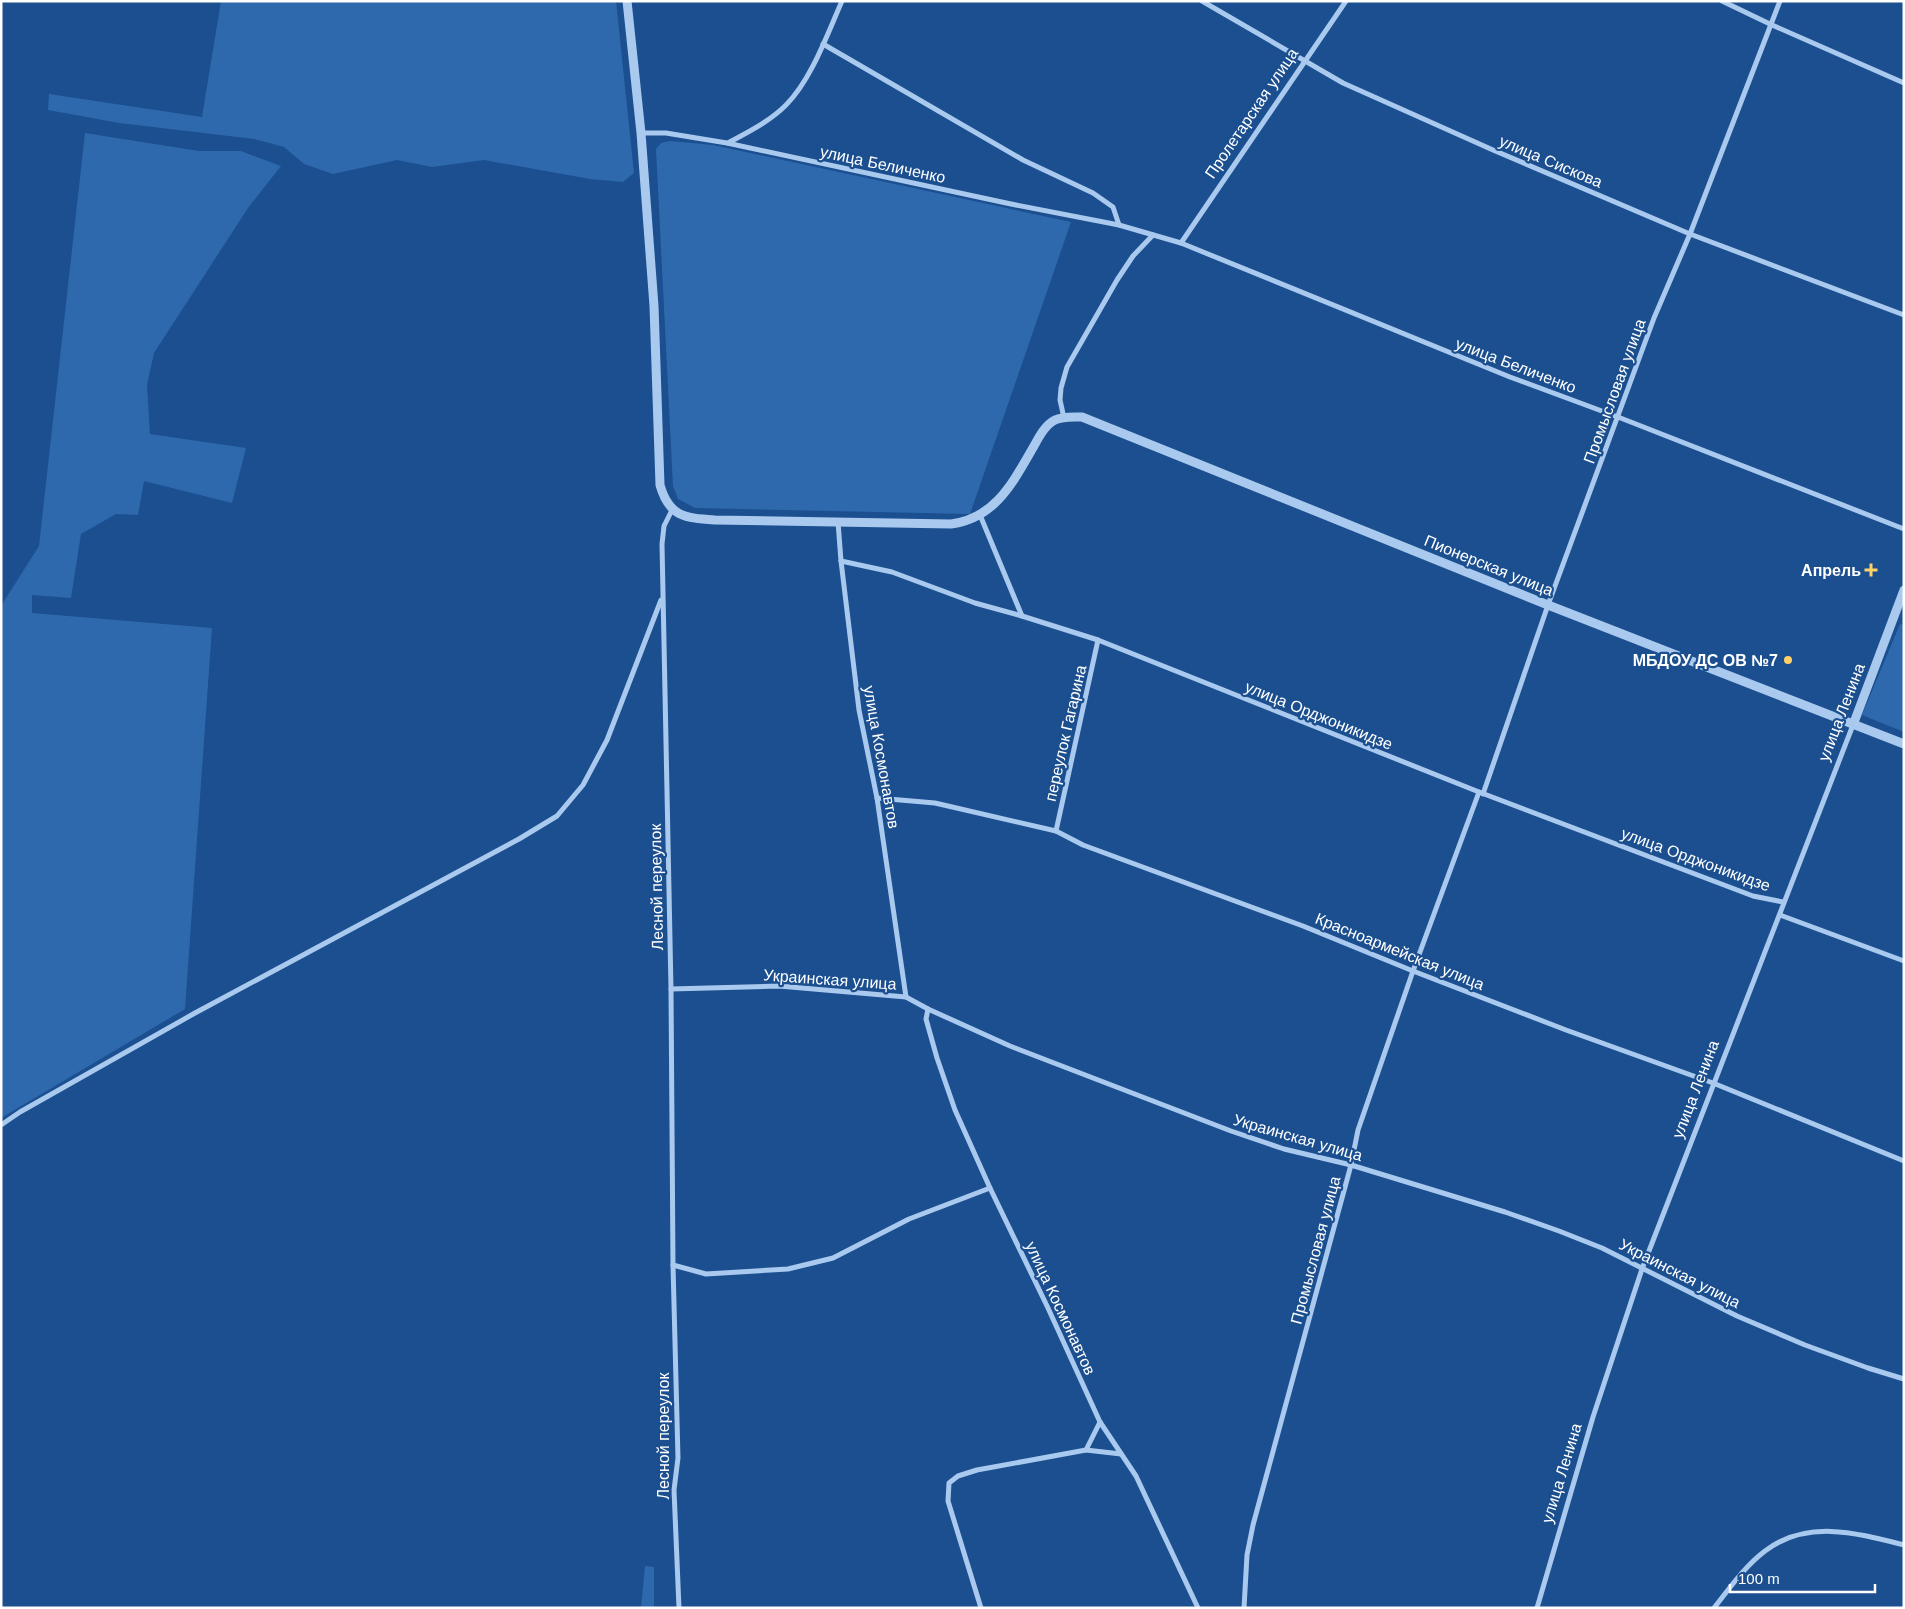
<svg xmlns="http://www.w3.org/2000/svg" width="1905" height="1609" font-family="Arial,sans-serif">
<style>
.green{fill:#2e69ad}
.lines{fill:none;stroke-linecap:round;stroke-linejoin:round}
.minor{stroke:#a9c9ee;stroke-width:5}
.tertiary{stroke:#a9c9ee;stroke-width:9}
.poi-dot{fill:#ffd166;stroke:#1b4f8f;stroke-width:2}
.labels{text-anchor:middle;stroke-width:4.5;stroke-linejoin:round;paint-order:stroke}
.street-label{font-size:16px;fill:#fff;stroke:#1b4f8f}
.poi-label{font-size:16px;font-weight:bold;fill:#fff;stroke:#1b4f8f;text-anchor:end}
</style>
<rect width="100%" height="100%" fill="#1b4f8f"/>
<g class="green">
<polygon points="221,1 616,1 634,173 623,182 590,179 484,160 432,167 397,160 333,174 304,164 284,147 254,139 119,123 48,110 49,94 202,117"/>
<polygon points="85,133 199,151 241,151 281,166 248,208 154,353 147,385 150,434 246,448 232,503 144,481 138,515 116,514 81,534 71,598 32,595 32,613 212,628 185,1009 1,1118 1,606 39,546"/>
<polygon points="670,141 713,145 1071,222 970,514 695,508 678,499 673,486 656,149 661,143"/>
<polygon points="1900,624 1904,625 1904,732 1862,715"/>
<polygon points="645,1566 654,1567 654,1608 641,1608"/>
</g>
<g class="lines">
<g class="minor">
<polyline points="1202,1 1343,83 1493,150 1690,234 1904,315"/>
<polyline points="1722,1 1772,25 1904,83"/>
<polyline points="823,44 1023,160 1093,193 1113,207 1119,225"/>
<polyline points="641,133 666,133 727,143 1011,204 1119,225 1181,243 1510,377 1618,417 1904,529"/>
<path d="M728,143C748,132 769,122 786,105C811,80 827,35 842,1"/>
<polyline points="1181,243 1346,1"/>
<polyline points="1064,418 1060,400 1061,388 1067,367 1117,280 1133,256 1153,235"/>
<polyline points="672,510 664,526 662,544 671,989 673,1265 678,1458 674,1490 679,1608"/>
<polyline points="980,515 1022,616"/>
<polyline points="838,522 841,561 859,710 877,798 906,997"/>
<polyline points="841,561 892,572 975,603 1022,616 1098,640 1479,792 1753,896 1783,902"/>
<polyline points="1483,794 1548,605 1654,318 1690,234 1780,1"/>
<polyline points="877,798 935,803 1056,831 1083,845 1303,926 1413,971 1566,1030 1713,1083 1904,1161"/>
<polyline points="1056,831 1098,640"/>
<polyline points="1780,915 1904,961"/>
<polyline points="671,989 779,986 906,997 928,1009 1010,1046 1231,1131 1284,1149 1351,1165 1505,1212 1559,1231 1602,1248 1737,1316 1805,1345 1868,1368 1904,1379"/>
<polyline points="928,1009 926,1019 937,1058 955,1110 990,1188 1048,1308 1100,1422 1136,1476 1198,1608"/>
<polyline points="1,1125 20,1112 195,1013 519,839 557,816 583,785 607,740 661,600"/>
<polyline points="673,1265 706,1274 788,1269 833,1258 909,1219 990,1188"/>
<polyline points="1086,1450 1121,1454"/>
<polyline points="981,1608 948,1501 949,1483 958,1476 977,1470 1086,1450 1100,1422"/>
<polyline points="1244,1608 1247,1555 1253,1525 1351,1165 1358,1130 1413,971 1479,792"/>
<polyline points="1537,1608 1593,1417 1642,1269 1853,725"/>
<path d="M1714,1608C1729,1589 1745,1566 1765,1551C1807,1519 1857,1533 1904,1545"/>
</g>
<g class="tertiary">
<path d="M627,1L641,133L654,306L660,485C669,517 685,518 715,520L951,524C996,518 1013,482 1034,446C1039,437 1045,425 1055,420C1063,416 1073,417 1082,417L1548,605L1904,744"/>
<polyline points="1853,725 1904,590"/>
</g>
</g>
<g class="poi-dot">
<path d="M1868.5 562.5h5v5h5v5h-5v5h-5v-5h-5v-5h5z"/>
<circle cx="1788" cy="660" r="5"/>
</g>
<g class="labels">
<g class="street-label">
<text transform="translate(1251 113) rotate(-56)" y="6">Пролетарская улица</text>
<text transform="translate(1551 161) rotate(23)" y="6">улица Сискова</text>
<text transform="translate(883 164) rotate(12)" y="6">улица Беличенко</text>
<text transform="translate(1516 365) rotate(21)" y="6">улица Беличенко</text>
<text transform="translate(1614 391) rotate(-70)" y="6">Промысловая улица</text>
<text transform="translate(1489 565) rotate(22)" y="6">Пионерская улица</text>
<text transform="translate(1841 712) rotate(-69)" y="6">улица Ленина</text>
<text transform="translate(1319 715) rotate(22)" y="6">улица Орджоникидзе</text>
<text transform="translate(1065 733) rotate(-77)" y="6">переулок Гагарина</text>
<text transform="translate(882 757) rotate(80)" y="6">улица Космонавтов</text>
<text transform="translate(1696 859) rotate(20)" y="6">улица Орджоникидзе</text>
<text transform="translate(656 887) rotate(-91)" y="6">Лесной переулок</text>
<text transform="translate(1400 951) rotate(22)" y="6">Красноармейская улица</text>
<text transform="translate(830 979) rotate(4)" y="6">Украинская улица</text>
<text transform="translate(1695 1089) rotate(-69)" y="6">улица Ленина</text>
<text transform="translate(1298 1137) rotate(16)" y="6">Украинская улица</text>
<text transform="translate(1315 1250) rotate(-75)" y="6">Промысловая улица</text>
<text transform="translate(1680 1273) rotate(27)" y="6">Украинская улица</text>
<text transform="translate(1061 1308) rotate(65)" y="6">улица Космонавтов</text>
<text transform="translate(663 1436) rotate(-90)" y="6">Лесной переулок</text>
<text transform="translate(1561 1473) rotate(-73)" y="6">улица Ленина</text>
</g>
<g class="poi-label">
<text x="1861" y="576">Апрель</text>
<text x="1778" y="666">МБДОУ ДС ОВ №7</text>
</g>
</g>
<rect width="1905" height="1609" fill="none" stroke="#ffffff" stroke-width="5"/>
<path d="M1730 1584v8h145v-8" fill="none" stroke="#ffffff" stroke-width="2.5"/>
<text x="1738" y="1584" font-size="15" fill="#ffffff" stroke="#1b4f8f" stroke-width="4" paint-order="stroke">100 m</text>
</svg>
